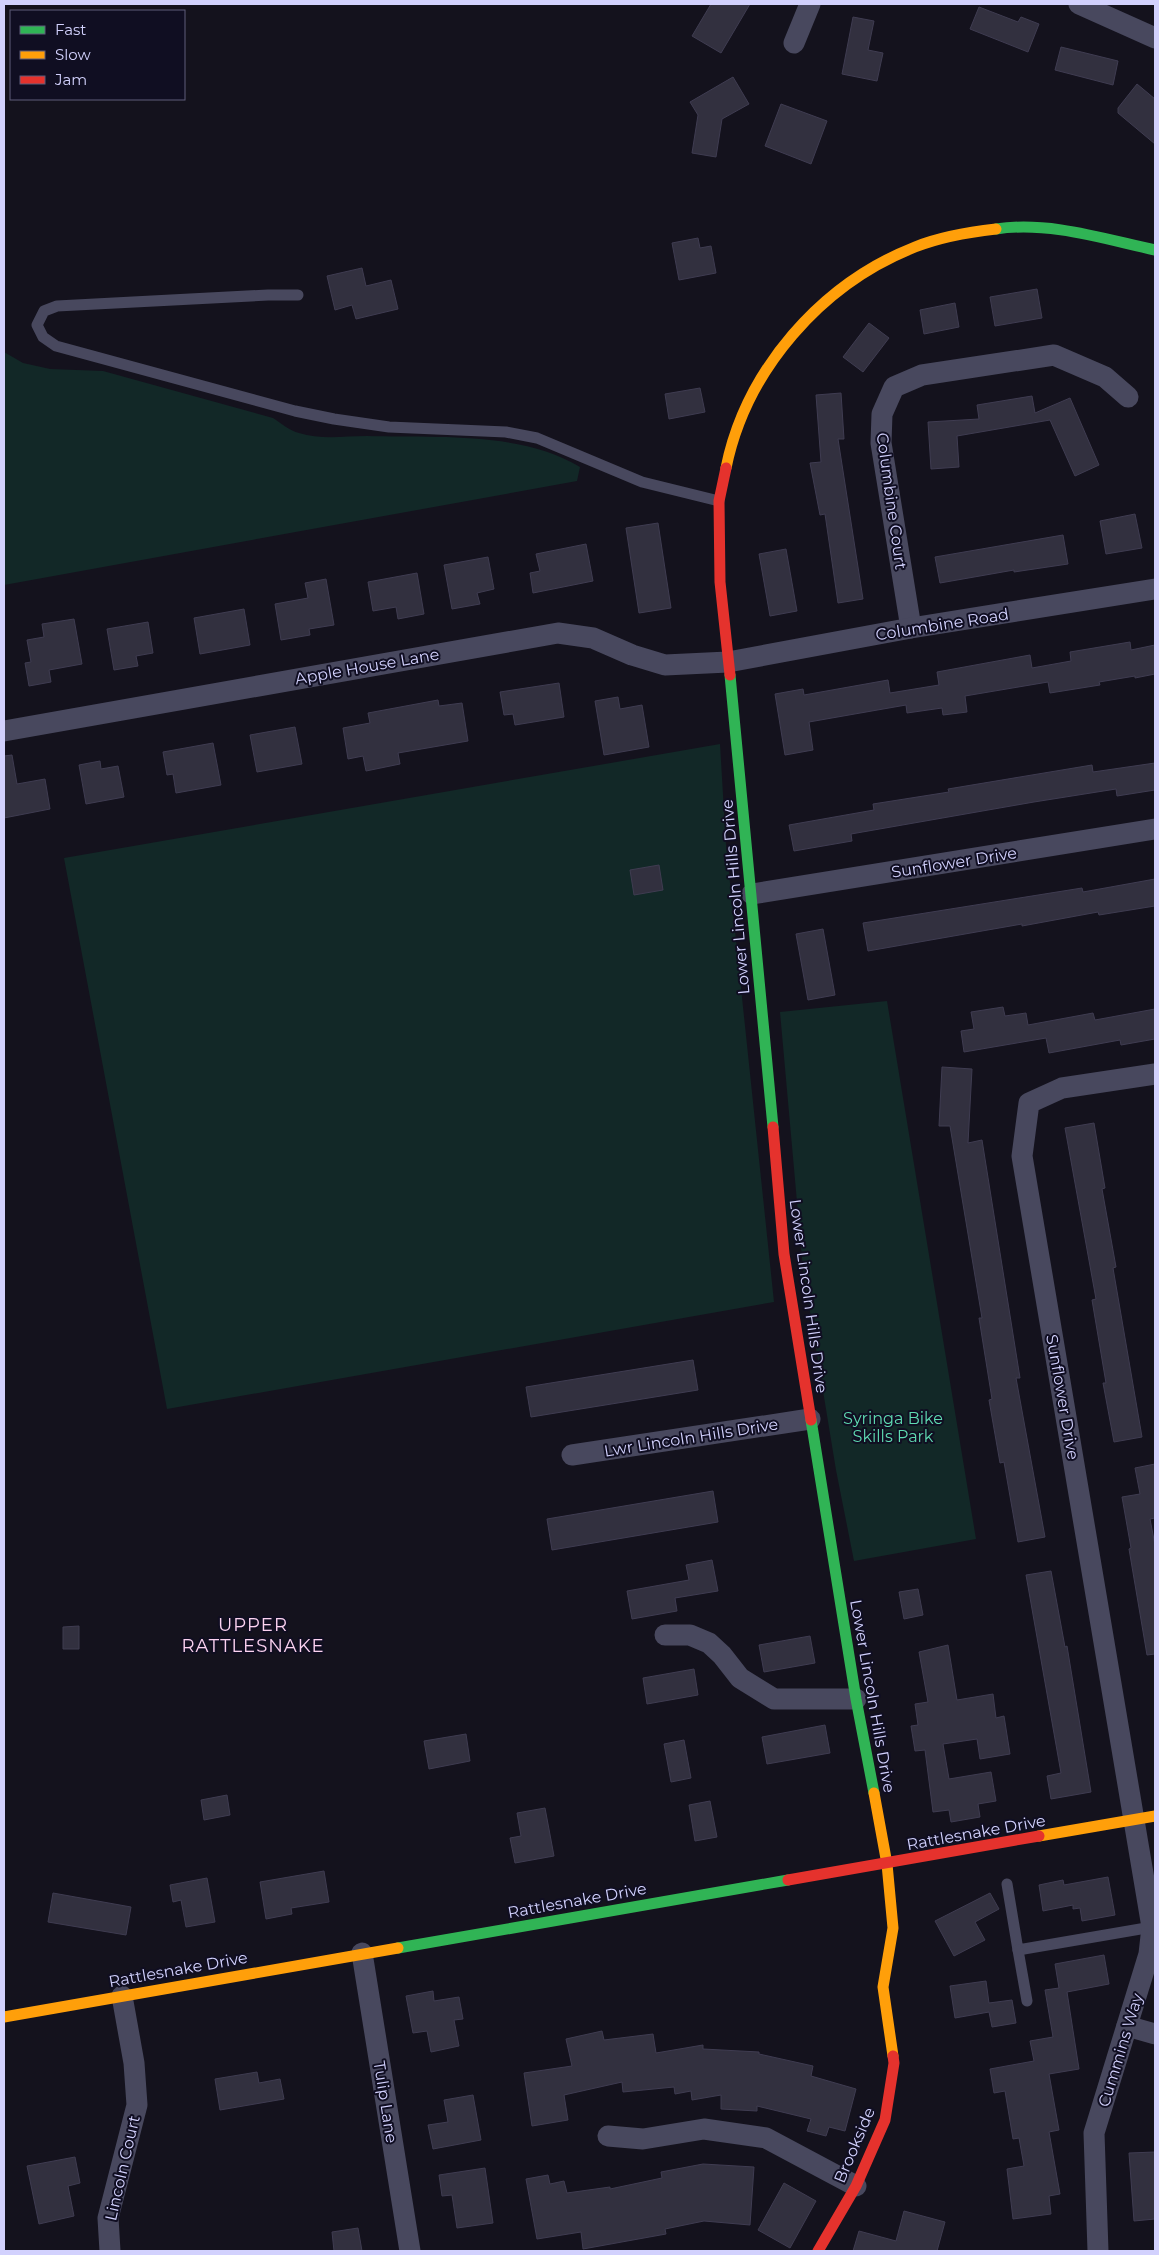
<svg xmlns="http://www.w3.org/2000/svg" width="1159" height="2255" font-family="Montserrat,sans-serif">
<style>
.green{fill:#122827}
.building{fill:#32303f;stroke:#3f3c51}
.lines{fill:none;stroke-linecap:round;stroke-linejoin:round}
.lane{stroke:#48485e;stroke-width:11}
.street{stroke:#48485e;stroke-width:21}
.fast{stroke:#30b455;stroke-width:11}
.slow{stroke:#ff9f0a;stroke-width:11}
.jam{stroke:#e5322d;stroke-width:11}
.labels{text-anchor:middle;stroke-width:4;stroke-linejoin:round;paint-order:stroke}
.street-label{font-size:16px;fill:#d2d1fd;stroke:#100e22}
.park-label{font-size:16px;fill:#5fdbb2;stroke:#100e22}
.neighbourhood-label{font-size:18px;letter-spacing:1px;fill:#fdd3f1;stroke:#100e22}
</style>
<rect width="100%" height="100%" fill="#14121d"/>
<g class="green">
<path d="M4,352L23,363L50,369L103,371L273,418C281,423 290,431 299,433C321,440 344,436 367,436C434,438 522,431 580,467L577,481L4,585Z"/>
<polygon points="720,744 726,845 774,1302 167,1409 64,858"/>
<polygon points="887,1001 976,1539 854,1561 836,1470 803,1269 780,1012"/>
</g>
<g class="building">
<polygon points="711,4 750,4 721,53 692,36"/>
<polygon points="979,7 1018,22 1021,17 1039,24 1028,52 970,29"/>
<polygon points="853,17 874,21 868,50 883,53 877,81 842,74"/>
<polygon points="1061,47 1118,61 1113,85 1055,70"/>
<polygon points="733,77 749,104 722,119 716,157 692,153 698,115 690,102"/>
<polygon points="1137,84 1155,99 1155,144 1118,113 1118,108"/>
<polygon points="781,104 827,121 811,164 765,146"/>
<polygon points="698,238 700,248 711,246 716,273 679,280 672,243"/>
<polygon points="362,268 366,286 391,280 398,309 356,319 352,305 335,310 327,276"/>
<polygon points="1037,289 1042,318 995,326 990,297"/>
<polygon points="955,303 959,327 924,334 920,310"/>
<polygon points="869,323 889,338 863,372 843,357"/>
<polygon points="700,388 705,412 669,419 665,394"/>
<polygon points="841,393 844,439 838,439 863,599 838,603 825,514 820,515 810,463 821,462 816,395"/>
<polygon points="1032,396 1035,413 1070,398 1099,465 1075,476 1050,420 957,436 959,467 931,469 928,422 979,419 977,405"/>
<polygon points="1135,514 1142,548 1106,554 1100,521"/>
<polygon points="658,523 671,608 639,613 626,528"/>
<polygon points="1063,535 1068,564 1014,572 1014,570 940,583 935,557"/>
<polygon points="586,544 593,581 533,593 530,573 540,571 536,554"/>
<polygon points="786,549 797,611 770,616 759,554"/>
<polygon points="488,557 494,589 477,593 480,604 452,609 444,565"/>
<polygon points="417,573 424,614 398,619 396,607 373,611 368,582"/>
<polygon points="326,579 334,625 309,629 310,635 281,640 275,604 308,598 305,583"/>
<polygon points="244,609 250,645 200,654 194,618"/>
<polygon points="74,619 82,664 49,670 51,682 29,686 25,663 31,662 27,640 44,637 42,624"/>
<polygon points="148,622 153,653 136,656 138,666 114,670 107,629"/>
<polygon points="1130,642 1131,650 1155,645 1155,674 1135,678 1135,676 1099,682 1100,685 1050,693 1048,682 965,696 967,712 943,715 942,708 907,713 906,705 809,722 813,750 785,755 775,694 803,689 804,695 888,680 890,693 939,685 937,672 1030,655 1032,668 1071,661 1070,652"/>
<polygon points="559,683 564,717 515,725 513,714 504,715 500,692"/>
<polygon points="618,697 620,709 642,705 649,747 604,755 595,701"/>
<polygon points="438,700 439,706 462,703 468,741 398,753 400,764 366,771 363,756 348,759 343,728 370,723 368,713"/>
<polygon points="295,727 302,764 257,772 250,735"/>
<polygon points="213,743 221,785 176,793 173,774 167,775 163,752"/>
<polygon points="12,755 17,784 45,779 50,809 4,818 4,756"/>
<polygon points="100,761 101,769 118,766 124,797 86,804 79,765"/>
<polygon points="1155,763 1155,790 1117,796 1116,789 1034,802 851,834 852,841 794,851 789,825 874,810 873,804 949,792 948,789 1092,765 1093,772"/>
<polygon points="659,865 663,890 634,895 630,870"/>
<polygon points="1155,879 1155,906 1099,915 1098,912 1022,926 1022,924 868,951 863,923 1082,888 1083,892"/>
<polygon points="823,929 835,995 808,1000 796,934"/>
<polygon points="1003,1007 1005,1016 1026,1013 1028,1025 1093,1013 1095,1020 1155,1009 1155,1039 1121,1045 1120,1040 1049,1053 1046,1038 964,1052 961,1031 974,1029 971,1012"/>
<polygon points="942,1067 972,1069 968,1143 982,1140 1020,1378 1016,1378 1045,1537 1018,1542 1004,1462 1000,1463 989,1400 992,1399 979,1318 982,1318 950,1126 939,1126"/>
<polygon points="1094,1123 1105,1188 1102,1189 1116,1267 1113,1268 1142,1437 1114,1442 1103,1383 1106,1383 1092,1300 1096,1299 1065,1128"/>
<polygon points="693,1360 698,1390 531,1417 526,1387"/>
<polygon points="1155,1464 1155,1518 1150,1519 1155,1545 1155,1654 1147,1655 1129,1549 1131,1548 1122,1497 1140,1494 1135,1468"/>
<polygon points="713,1491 718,1522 552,1550 547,1519"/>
<polygon points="712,1560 718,1591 675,1598 677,1611 632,1619 627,1591 689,1580 686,1565"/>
<polygon points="1051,1571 1065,1647 1067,1646 1091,1792 1051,1799 1047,1776 1061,1773 1026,1575"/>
<polygon points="918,1589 923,1615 904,1619 899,1592"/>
<polygon points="79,1626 79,1649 63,1649 63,1627"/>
<polygon points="810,1636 815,1663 764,1672 759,1645"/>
<polygon points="948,1645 957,1700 993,1694 996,1718 1004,1716 1010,1754 980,1759 977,1739 943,1744 949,1779 991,1772 996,1801 978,1804 980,1817 951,1822 949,1810 933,1812 925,1750 915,1751 911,1726 918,1725 915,1704 928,1702 919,1652"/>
<polygon points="694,1669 698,1695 647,1704 643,1678"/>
<polygon points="825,1725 830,1753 767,1764 762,1737"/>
<polygon points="466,1734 470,1761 429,1769 424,1741"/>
<polygon points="684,1740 691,1778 671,1782 664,1744"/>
<polygon points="227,1795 230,1815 204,1820 201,1800"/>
<polygon points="710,1801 717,1837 695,1841 689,1805"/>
<polygon points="545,1808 554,1856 515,1863 510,1838 521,1836 517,1813"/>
<polygon points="324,1871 329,1902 291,1908 292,1914 266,1919 260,1882"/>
<polygon points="1108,1877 1115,1915 1082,1921 1080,1908 1073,1909 1073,1905 1043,1911 1039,1885 1063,1880 1064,1885"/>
<polygon points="207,1878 215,1922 186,1927 181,1900 173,1902 170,1885"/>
<polygon points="53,1893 131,1907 126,1935 48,1922"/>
<polygon points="990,1893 999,1909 975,1922 985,1940 954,1956 935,1921"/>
<polygon points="1104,1955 1109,1984 1067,1992 1079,2069 1049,2074 1059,2130 1049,2132 1060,2194 1049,2196 1051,2214 1013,2219 1007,2169 1024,2166 1019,2138 1013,2139 1005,2091 994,2093 990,2069 1034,2061 1030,2041 1053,2037 1045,1990 1059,1988 1055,1964"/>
<polygon points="986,1981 989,2003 1012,2000 1016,2023 992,2027 989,2012 955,2018 950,1986"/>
<polygon points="433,1991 434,2001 459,1997 463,2019 454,2020 459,2046 431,2052 427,2031 413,2033 406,1996"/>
<polygon points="602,2031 604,2040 653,2034 656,2053 703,2045 703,2049 759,2052 759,2054 813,2066 811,2076 856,2089 845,2131 829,2127 826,2136 807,2131 811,2119 757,2106 757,2111 721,2109 721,2095 692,2100 691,2091 675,2094 674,2087 623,2092 622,2082 564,2095 568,2120 532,2126 524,2073 572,2066 566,2039"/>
<polygon points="257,2072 259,2083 280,2079 284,2099 220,2110 215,2079"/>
<polygon points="473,2095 481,2140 433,2149 428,2125 448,2122 444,2100"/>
<polygon points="1155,2152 1155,2219 1134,2221 1129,2153"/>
<polygon points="75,2157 80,2183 68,2186 74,2216 39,2224 27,2166"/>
<polygon points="703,2164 754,2167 750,2225 704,2221 665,2229 666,2234 583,2249 581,2232 537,2239 526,2179 548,2175 550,2184 564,2181 567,2193 610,2187 610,2189 662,2178 661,2172"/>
<polygon points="485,2168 493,2223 457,2228 452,2195 442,2196 439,2175"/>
<polygon points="784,2183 816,2201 790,2248 758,2230"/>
<polygon points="904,2211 945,2222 937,2251 853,2251 859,2231 896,2241"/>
<polygon points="358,2228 362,2251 334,2251 332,2232"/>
</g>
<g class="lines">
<g class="lane">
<polyline points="298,295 268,295 57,306 44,311 37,325 43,337 56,346 295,411 334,419 389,427 506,432 537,438 642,482 719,501"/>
<polyline points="1007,1884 1018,1950 1152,1927"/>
<polyline points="1018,1950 1027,2001"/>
</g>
<g class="street">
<polyline points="1079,4 1155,38"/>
<polyline points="794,43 810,4"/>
<polyline points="911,628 881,443 882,414 894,387 922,375 1054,355 1105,377 1128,397"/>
<polyline points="4,731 558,633 593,638 632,655 665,665 728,662 911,628 1155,589"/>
<polyline points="752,894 1155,829"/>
<polyline points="572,1455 810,1419"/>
<polyline points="665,1635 690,1635 709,1643 722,1655 740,1678 774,1699 856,1699"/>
<polyline points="362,1953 410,2251"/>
<polyline points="1127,2026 1155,2034"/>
<polyline points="608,2136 643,2139 704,2129 766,2138 856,2186"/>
<polyline points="110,2251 108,2218 137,2105 134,2063 122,1996"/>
<polyline points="1098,2251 1094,2133 1149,1954 1152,1927 1022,1156 1029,1103 1062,1088 1155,1074"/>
</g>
<g class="fast">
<path d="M996,229C1049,221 1104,239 1155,250"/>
<polyline points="730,675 773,1127"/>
<polyline points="811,1420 856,1699 874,1793"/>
<polyline points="398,1948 788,1880"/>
</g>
<g class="slow">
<path d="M726,468C746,370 821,284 915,247C940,237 969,232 996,229"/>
<polyline points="874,1793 887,1864 893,1928 883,1987 893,2056"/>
<polyline points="1039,1836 1155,1816"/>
<polyline points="4,2017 398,1948"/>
</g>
<g class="jam">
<polyline points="726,468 719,501 720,582 730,675"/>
<polyline points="773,1127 784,1254 811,1420"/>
<polyline points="788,1880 1039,1836"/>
<polyline points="818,2251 856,2186 885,2120 894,2063 893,2056"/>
</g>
</g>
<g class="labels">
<g class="street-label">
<text transform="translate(892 501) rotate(82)" y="6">Columbine Court</text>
<text transform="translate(942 624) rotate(-9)" y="6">Columbine Road</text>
<text transform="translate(367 666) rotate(-10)" y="6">Apple House Lane</text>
<text transform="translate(954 862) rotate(-9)" y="6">Sunflower Drive</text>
<text transform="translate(735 897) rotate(-95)" y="6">Lower Lincoln Hills Drive</text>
<text transform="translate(809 1296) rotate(82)" y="6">Lower Lincoln Hills Drive</text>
<text transform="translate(1063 1397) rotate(80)" y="6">Sunflower Drive</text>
<text transform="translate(691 1437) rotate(-9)" y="6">Lwr Lincoln Hills Drive</text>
<text transform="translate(873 1696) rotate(80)" y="6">Lower Lincoln Hills Drive</text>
<text transform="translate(976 1832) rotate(-10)" y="6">Rattlesnake Drive</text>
<text transform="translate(577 1900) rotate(-10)" y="6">Rattlesnake Drive</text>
<text transform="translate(178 1969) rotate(-10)" y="6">Rattlesnake Drive</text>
<text transform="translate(1120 2050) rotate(-73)" y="6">Cummins Way</text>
<text transform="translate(386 2102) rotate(81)" y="6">Tulip Lane</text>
<text transform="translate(854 2145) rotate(-67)" y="6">Brookside</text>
<text transform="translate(122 2168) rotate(-77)" y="6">Lincoln Court</text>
</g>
<g class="park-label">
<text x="893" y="1424">Syringa Bike<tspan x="893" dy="18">Skills Park</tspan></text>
</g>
<g class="neighbourhood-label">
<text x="253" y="1631">UPPER<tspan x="253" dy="21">RATTLESNAKE</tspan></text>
</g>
</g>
<rect width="1159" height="2255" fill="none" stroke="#d2d1fd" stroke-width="10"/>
<rect x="10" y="10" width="175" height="90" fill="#100e22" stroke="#5e5c7a"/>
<rect x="20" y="26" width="25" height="8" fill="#30b455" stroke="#5e5c7a"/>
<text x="55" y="35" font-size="15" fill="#d2d1fd">Fast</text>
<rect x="20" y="51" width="25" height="8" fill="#ff9f0a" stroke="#5e5c7a"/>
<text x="55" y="60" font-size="15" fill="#d2d1fd">Slow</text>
<rect x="20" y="76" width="25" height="8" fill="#e5322d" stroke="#5e5c7a"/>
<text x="55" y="85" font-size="15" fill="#d2d1fd">Jam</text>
</svg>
